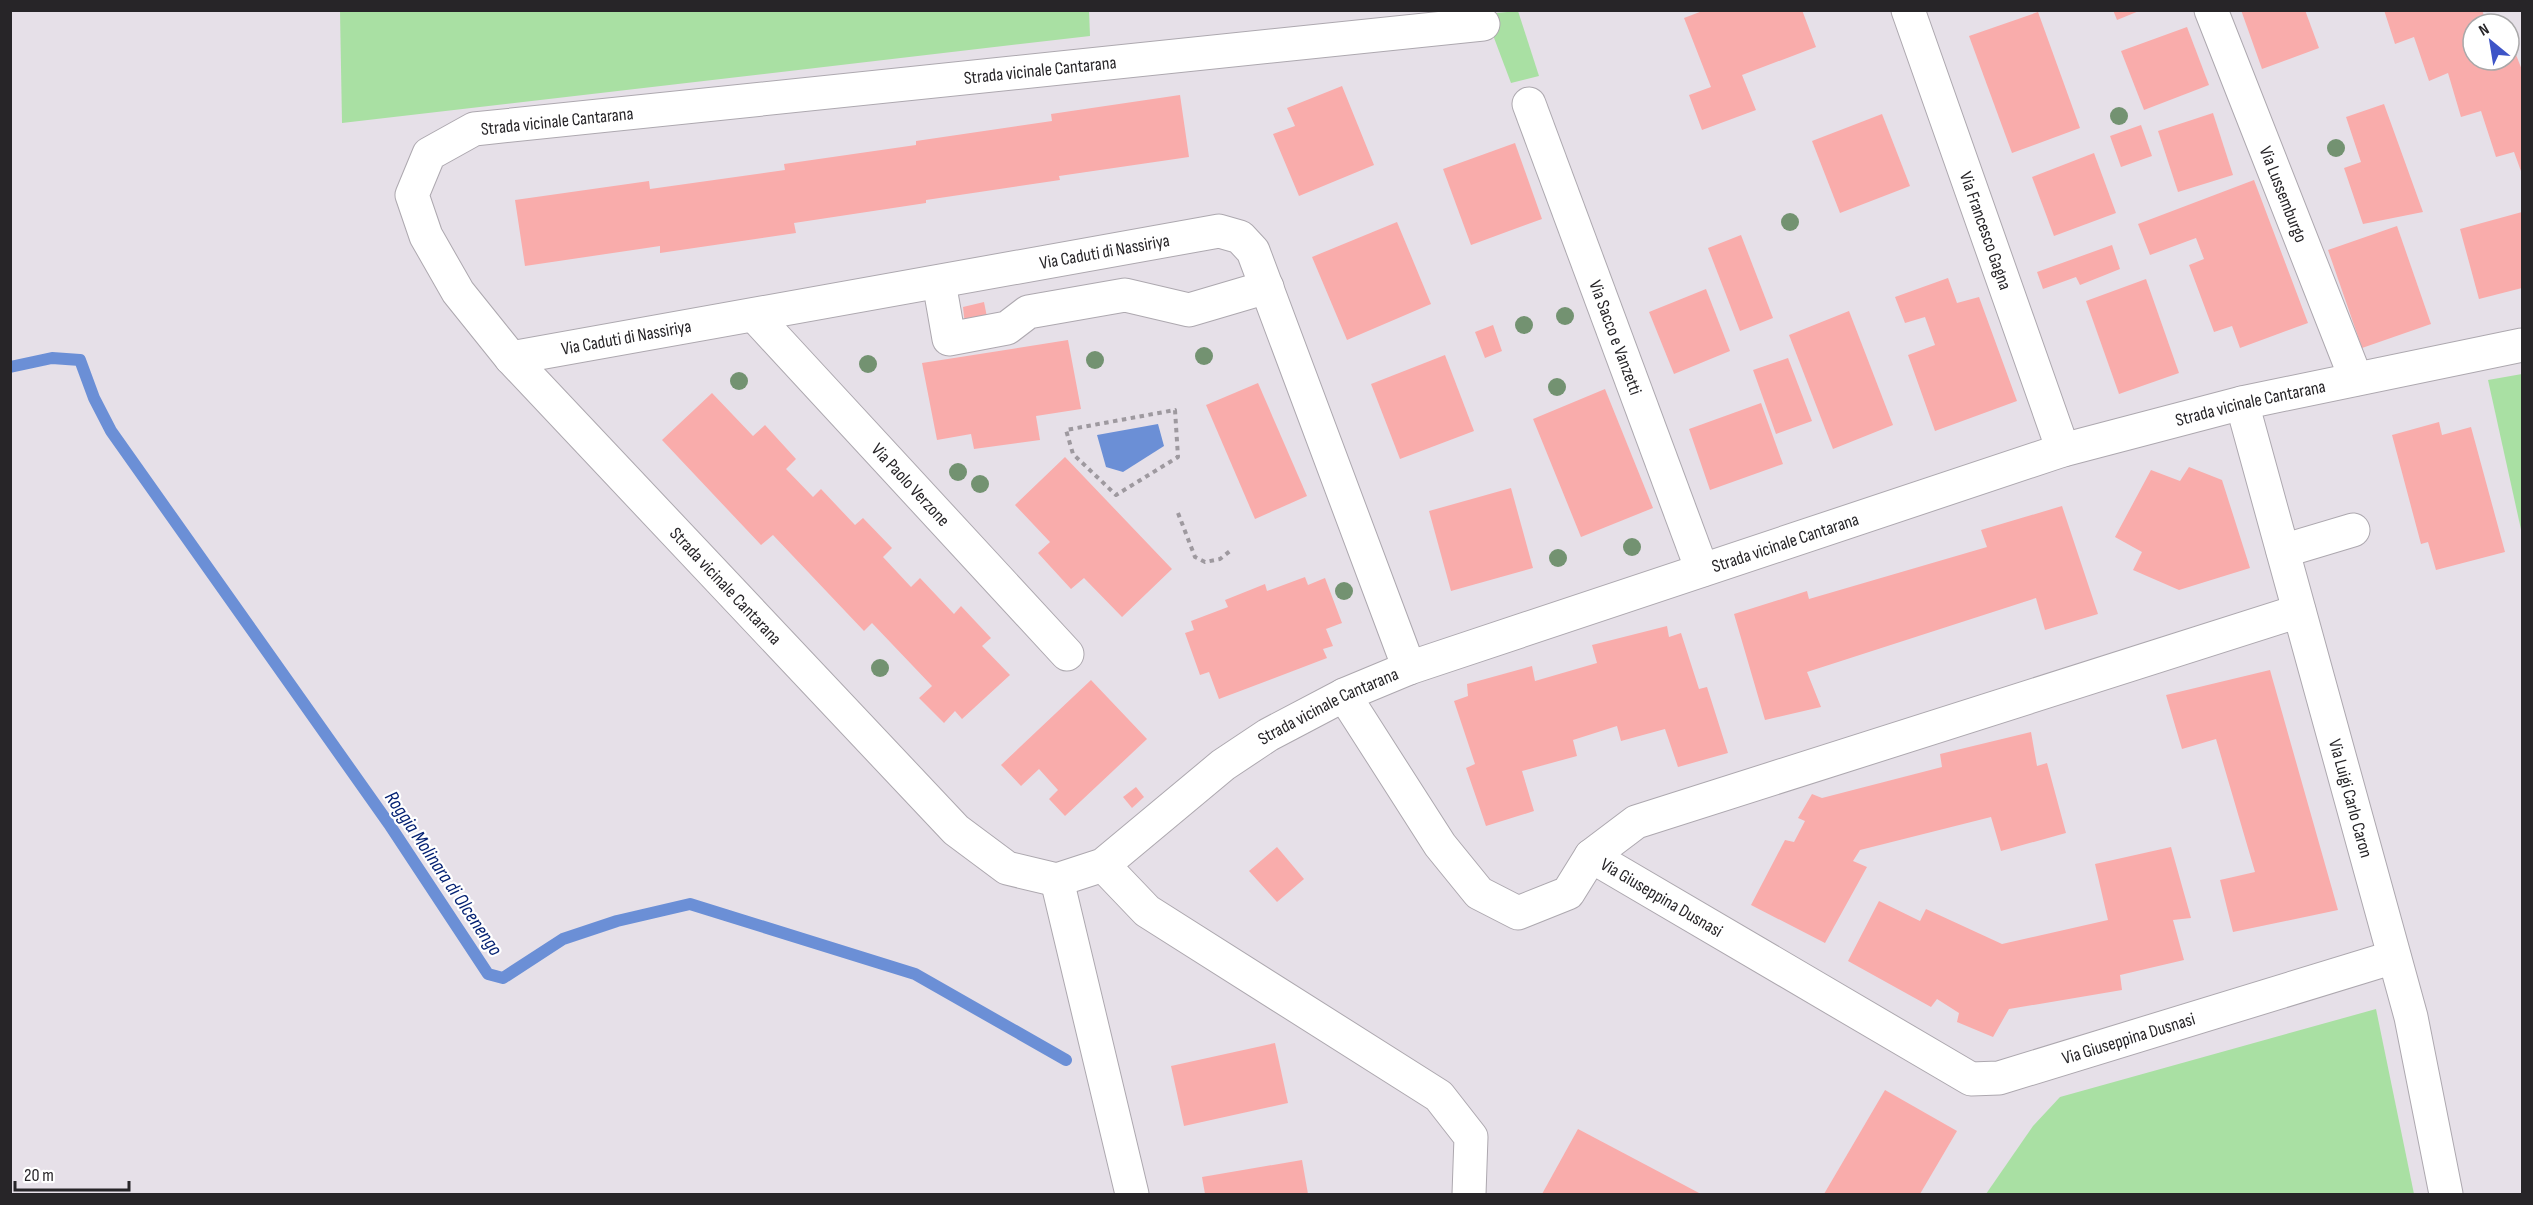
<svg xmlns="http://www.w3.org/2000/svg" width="2533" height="1205" font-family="'Sofia Sans Condensed',sans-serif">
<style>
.green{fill:#a9e0a3}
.water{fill:#6b8fd6}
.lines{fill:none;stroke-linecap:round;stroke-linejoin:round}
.stream{stroke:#6b8fd6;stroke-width:12}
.building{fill:#f9acab}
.minor-casing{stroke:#ada8af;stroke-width:35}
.path{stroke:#9e999f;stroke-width:4;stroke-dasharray:4.5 4.5;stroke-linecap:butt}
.minor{stroke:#fff;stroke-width:33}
.tree{fill:#739271}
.labels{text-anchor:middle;stroke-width:4.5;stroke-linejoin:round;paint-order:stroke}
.street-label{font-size:18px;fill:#272528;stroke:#fff}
.water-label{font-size:20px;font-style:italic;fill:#021f71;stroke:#fff}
</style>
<rect width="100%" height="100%" fill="#e6e0e8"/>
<g class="green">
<polygon points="1089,10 1090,36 342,123 340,11"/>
<polygon points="1518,11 1539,76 1511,83 1485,14"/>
<polygon points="2522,374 2522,534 2488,380"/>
<polygon points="2376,1009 2414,1194 1986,1194 2033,1126 2060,1097"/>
</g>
<polygon class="water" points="1158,424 1164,446 1123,472 1106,467 1097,435"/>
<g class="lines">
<polyline class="stream" points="10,367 52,358 80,360 94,398 111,431 389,824 488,974 503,978 563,939 617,921 690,904 915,974 1066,1060"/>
</g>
<g class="building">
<polygon points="1705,10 1802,10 1816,47 1742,75 1756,110 1702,130 1689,95 1711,87 1684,18"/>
<polygon points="2113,10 2139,10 2139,11 2117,20"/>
<polygon points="2241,10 2305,10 2319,48 2262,69"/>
<polygon points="2384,10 2482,10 2487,24 2473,24 2473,60 2509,60 2509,37 2522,70 2522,174 2514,152 2496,157 2481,111 2461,117 2448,73 2429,81 2414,37 2395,44"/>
<polygon points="2038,12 2080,128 2012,153 1969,36"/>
<polygon points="2187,27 2209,85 2144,110 2121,51"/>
<polygon points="1342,86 1374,165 1299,196 1273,134 1295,126 1287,108"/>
<polygon points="1180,95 1189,157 1059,176 1060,180 926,200 926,203 794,223 796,233 660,253 660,246 525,266 515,200 649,181 650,189 785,170 784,164 916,145 916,141 1052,121 1051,114"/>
<polygon points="2384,104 2423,212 2363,224 2344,168 2361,162 2346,117"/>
<polygon points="2213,113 2233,175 2178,192 2158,131"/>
<polygon points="1882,114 1910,186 1840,213 1812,141"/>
<polygon points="2141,125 2152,156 2121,167 2110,136"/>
<polygon points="1515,143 1542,219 1471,245 1443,169"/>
<polygon points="2094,153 2116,213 2054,236 2032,177"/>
<polygon points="2254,180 2308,323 2240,348 2232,326 2214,332 2189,265 2204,259 2196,238 2150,255 2138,224"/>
<polygon points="2522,212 2522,288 2479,299 2460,229"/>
<polygon points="1397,222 1431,304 1347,340 1312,257"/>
<polygon points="2397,226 2431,324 2362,348 2328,250"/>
<polygon points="1741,235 1773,318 1740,331 1708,248"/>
<polygon points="2112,245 2120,269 2080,285 2076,277 2043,289 2037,272"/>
<polygon points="1948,278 1957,303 1979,297 2017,401 1935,431 1908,355 1935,345 1925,317 1905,323 1895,297"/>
<polygon points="2146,279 2179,373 2119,394 2086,301"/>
<polygon points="1706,289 1730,351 1674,374 1649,312"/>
<polygon points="984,302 988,322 965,325 963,307"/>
<polygon points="1849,311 1893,425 1833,449 1789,335"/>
<polygon points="1493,325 1502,351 1485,358 1475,332"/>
<polygon points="1068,340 1081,409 1036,416 1040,440 974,449 971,434 937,440 922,363"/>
<polygon points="1445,355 1474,431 1400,459 1371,384"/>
<polygon points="1788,358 1812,421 1776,434 1753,370"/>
<polygon points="1258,383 1307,496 1255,519 1206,405"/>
<polygon points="1605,389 1653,508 1581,537 1533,419"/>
<polygon points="712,393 753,436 765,425 796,459 786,469 813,497 821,489 855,525 863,518 892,548 883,557 911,587 920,578 954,614 961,606 991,638 982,646 1010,675 962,719 955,711 944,723 919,698 932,686 872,623 864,631 773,535 761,545 662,440"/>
<polygon points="1761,403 1783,464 1710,490 1689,429"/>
<polygon points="2439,422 2442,435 2471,427 2505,552 2436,570 2428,542 2421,544 2392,435"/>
<polygon points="1065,457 1172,569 1122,617 1084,578 1071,589 1038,553 1050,542 1015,505"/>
<polygon points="2189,467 2222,480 2250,568 2179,590 2133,570 2142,552 2115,537 2151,470 2180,481"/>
<polygon points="1511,488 1533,568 1451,591 1429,511"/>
<polygon points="2062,506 2098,614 2045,630 2036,598 1807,672 1821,707 1765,720 1734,614 1807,591 1809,599 1987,547 1981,530"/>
<polygon points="1305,577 1308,585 1325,578 1342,623 1326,629 1333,646 1323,649 1327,658 1219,699 1209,672 1200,675 1185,633 1194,630 1191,621 1228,607 1225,600 1265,584 1267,591"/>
<polygon points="1667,626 1669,637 1681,633 1699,689 1707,687 1728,753 1678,767 1665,729 1621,741 1617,726 1573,740 1577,756 1522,771 1534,811 1486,826 1466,768 1475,764 1454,701 1468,696 1467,684 1532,666 1535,681 1597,663 1592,645"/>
<polygon points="2270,670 2338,910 2233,932 2220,880 2255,872 2216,739 2182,749 2166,695"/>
<polygon points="1091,680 1147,739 1065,816 1049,799 1058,790 1039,769 1021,786 1001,765"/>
<polygon points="2031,732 2037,766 2047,763 2066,833 2001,851 1991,817 1860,850 1853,861 1867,867 1825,943 1751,905 1785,840 1794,842 1805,821 1798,818 1812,794 1822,798 1942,767 1940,754"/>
<polygon points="1136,787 1144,797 1132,808 1123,797"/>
<polygon points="1277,847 1304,879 1277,902 1249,871"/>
<polygon points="2171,847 2191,918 2173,920 2184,960 2120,975 2122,990 2009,1009 1993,1037 1957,1022 1959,1013 1937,999 1931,1007 1848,961 1879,901 1920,921 1926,909 2002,944 2108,920 2095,864"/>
<polygon points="1275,1043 1288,1103 1184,1126 1171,1066"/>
<polygon points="1885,1090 1957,1131 1920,1194 1824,1194"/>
<polygon points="1578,1129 1701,1194 1542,1194"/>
<polygon points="1302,1160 1308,1194 1205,1194 1202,1177"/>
</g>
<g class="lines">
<defs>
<g id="minor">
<path id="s1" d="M1908,10L2063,450"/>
<path id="s2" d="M2211,10L2356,379"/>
<path id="s3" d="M1483,24L474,129L429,154L412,195L426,236L458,292L511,358L956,830L1007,868L1057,880L1103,865L1223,765L1268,735L1344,695L1409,668L2063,450L2242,403L2522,345"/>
<path id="s4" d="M1529,104L1702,570"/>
<polyline points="939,282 949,339 1007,328 1028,312 1125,295 1189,310 1267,287"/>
<path id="s5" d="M754,315L1067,654"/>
<path id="s6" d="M511,358L1219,231L1240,237L1253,251L1409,668"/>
<path id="s7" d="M2242,403L2411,1017L2446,1194"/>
<polyline points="2283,551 2353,530"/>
<polyline points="1344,695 1440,845 1479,893 1518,913 1568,893 1591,856 1636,822 2299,611"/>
<path id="s8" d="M1591,856L1971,1079L1999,1078L2394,957"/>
<polyline points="1103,865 1147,911 1439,1096 1471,1137 1469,1194"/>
<polyline points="1057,880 1132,1194"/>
</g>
</defs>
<use href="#minor" class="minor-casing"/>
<g class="path">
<polygon points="1175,410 1178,457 1116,495 1073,454 1066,430"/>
<polyline points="1178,513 1195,557 1205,562 1220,559 1230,551"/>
</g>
<use href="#minor" class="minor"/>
</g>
<g class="tree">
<circle cx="2119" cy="116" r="9"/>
<circle cx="2336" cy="148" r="9"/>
<circle cx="1790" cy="222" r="9"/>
<circle cx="1565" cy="316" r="9"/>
<circle cx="1524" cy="325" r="9"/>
<circle cx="1204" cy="356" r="9"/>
<circle cx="1095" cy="360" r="9"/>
<circle cx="868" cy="364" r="9"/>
<circle cx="739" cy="381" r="9"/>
<circle cx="1557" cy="387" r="9"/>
<circle cx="958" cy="472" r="9"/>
<circle cx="980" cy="484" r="9"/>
<circle cx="1632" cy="547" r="9"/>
<circle cx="1558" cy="558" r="9"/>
<circle cx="1344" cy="591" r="9"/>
<circle cx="880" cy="668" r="9"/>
</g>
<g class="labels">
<g class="street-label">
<text transform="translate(1040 70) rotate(-6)" y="6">Strada vicinale Cantarana</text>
<text transform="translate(557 121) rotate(-6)" y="6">Strada vicinale Cantarana</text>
<text dy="6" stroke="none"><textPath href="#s2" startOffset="198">Via Lussemburgo</textPath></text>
<text dy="6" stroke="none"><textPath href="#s1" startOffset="234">Via Francesco Gagna</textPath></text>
<text dy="6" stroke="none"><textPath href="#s6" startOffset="603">Via Caduti di Nassiriya</textPath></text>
<text dy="6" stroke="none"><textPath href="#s4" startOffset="249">Via Sacco e Vanzetti</textPath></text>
<text dy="6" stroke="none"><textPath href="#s6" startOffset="117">Via Caduti di Nassiriya</textPath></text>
<text dy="6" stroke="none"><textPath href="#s3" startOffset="3364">Strada vicinale Cantarana</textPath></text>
<text dy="6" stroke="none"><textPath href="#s5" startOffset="231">Via Paolo Verzone</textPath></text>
<text dy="6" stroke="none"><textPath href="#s3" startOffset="2878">Strada vicinale Cantarana</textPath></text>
<text dy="6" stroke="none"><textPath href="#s3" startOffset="1616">Strada vicinale Cantarana</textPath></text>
<text dy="6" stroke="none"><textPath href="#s3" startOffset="2392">Strada vicinale Cantarana</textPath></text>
<text dy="6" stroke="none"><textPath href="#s7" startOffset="410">Via Luigi Carlo Caron</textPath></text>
<text dy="6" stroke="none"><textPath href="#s8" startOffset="82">Via Giuseppina Dusnasi</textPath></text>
<text dy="6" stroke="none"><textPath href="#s8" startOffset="604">Via Giuseppina Dusnasi</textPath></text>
</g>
<g class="water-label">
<text transform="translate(444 873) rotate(56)" y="7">Roggia Molinara di Olcenengo</text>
</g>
</g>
<rect width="2533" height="1205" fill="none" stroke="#272528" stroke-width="24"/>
<g transform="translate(2491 42) rotate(330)"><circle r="28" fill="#ffffff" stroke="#a9a8a9" stroke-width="1.5"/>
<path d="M0-4.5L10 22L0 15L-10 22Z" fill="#3d54c7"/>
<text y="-9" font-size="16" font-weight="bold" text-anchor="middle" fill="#272528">N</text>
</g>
<path d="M15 1181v9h114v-9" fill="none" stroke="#272528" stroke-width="3"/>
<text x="24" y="1181" font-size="18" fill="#272528" stroke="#ffffff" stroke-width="4.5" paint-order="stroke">20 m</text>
</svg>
